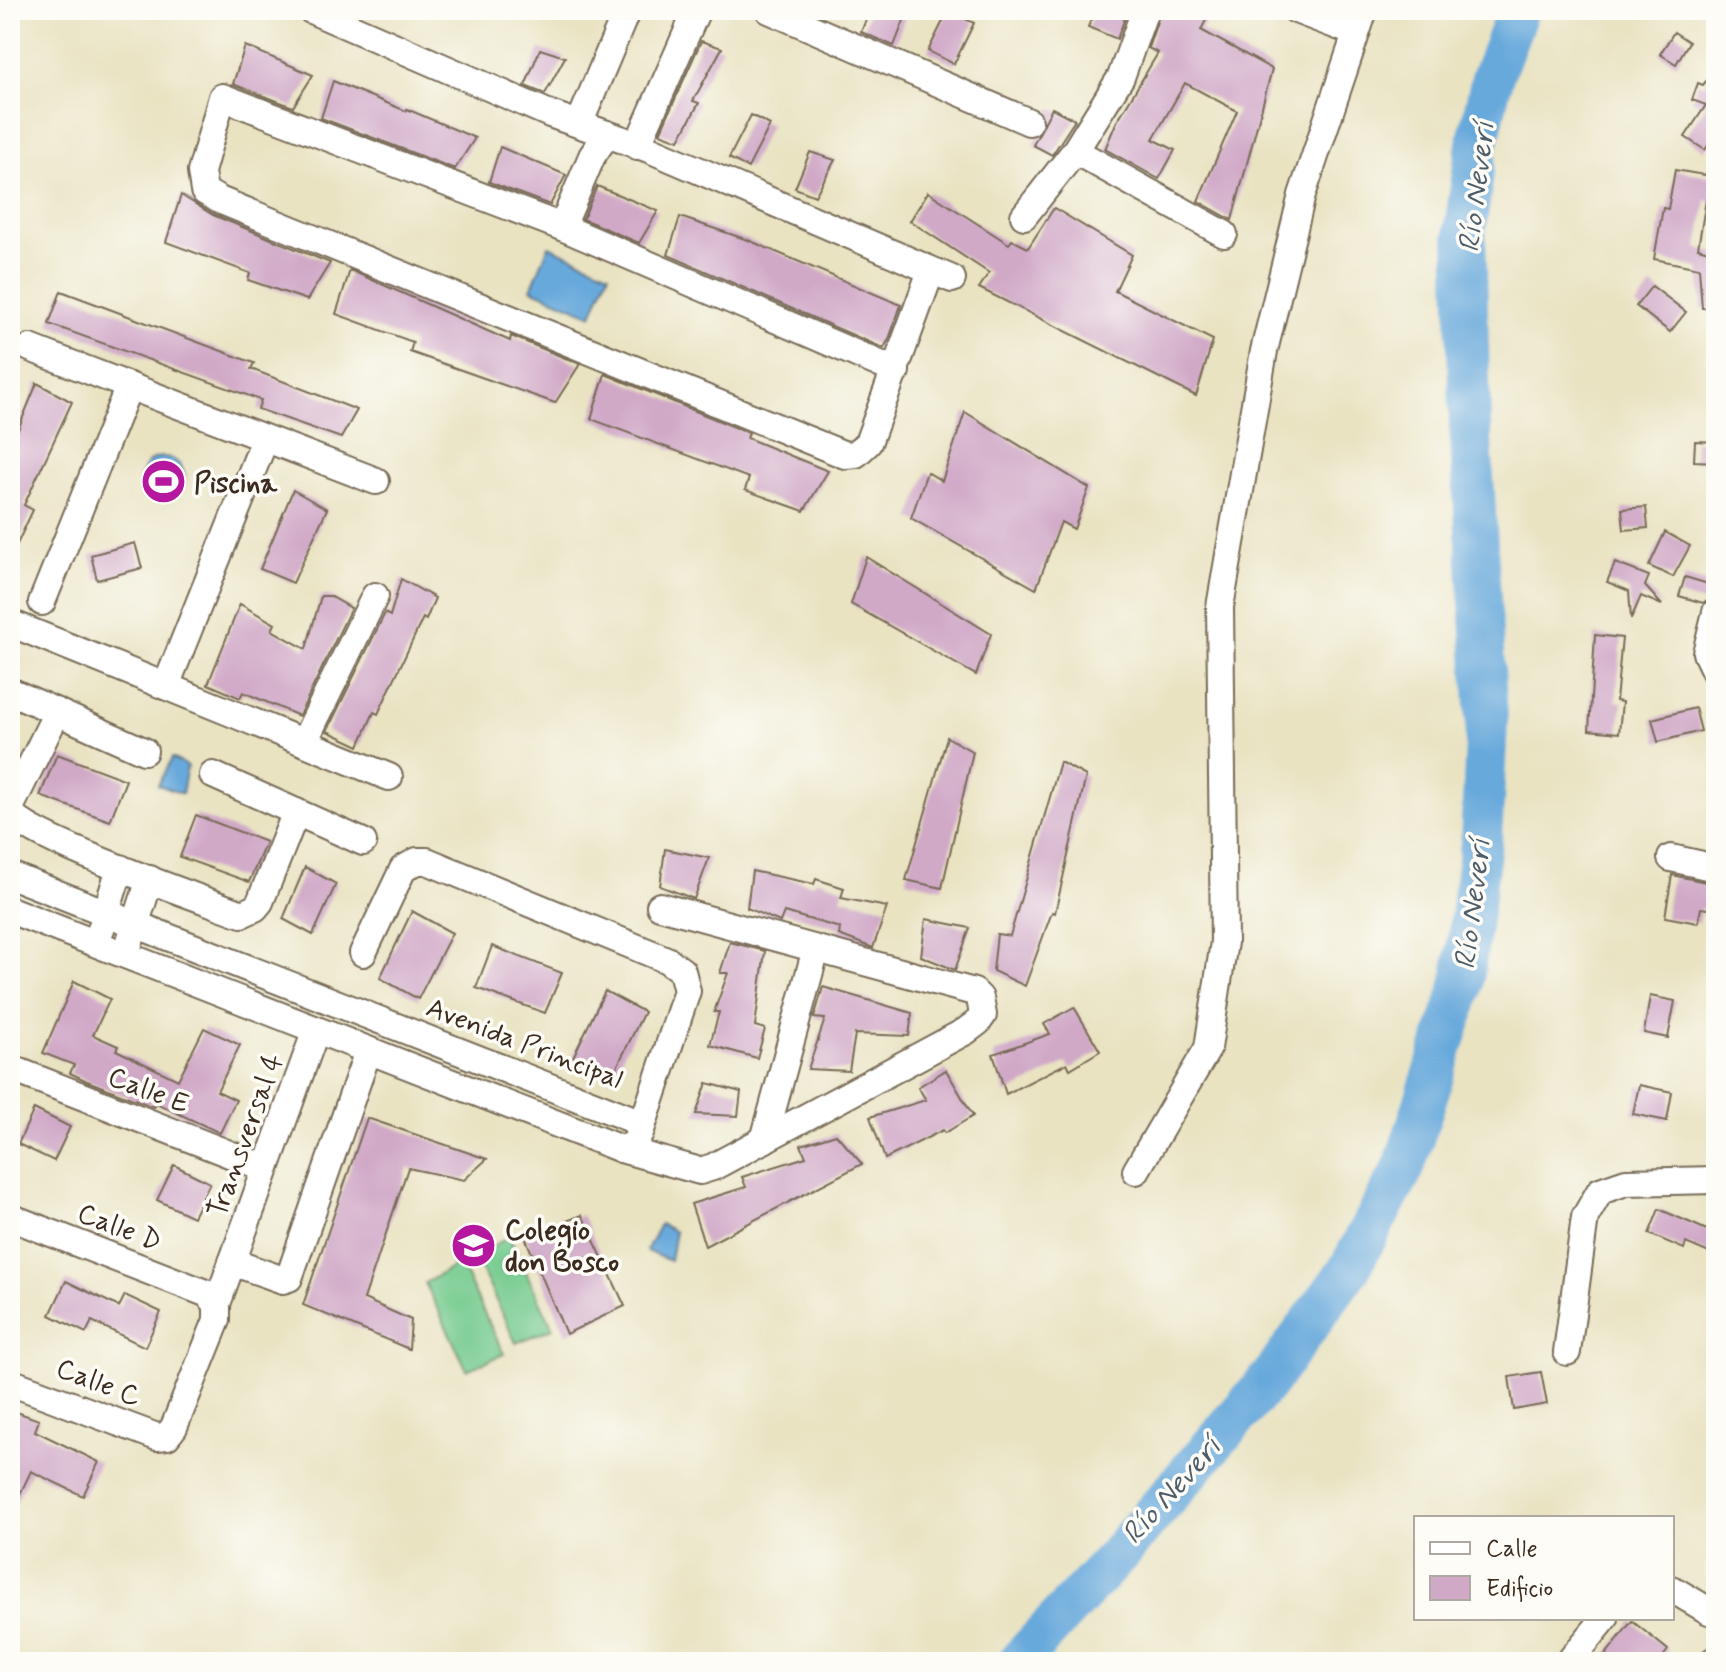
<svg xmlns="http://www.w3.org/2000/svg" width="1726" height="1672" font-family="Mynerve,sans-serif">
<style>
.green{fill:#75ca8e;stroke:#587a56;stroke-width:2}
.water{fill:#67a9db;stroke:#516a7c;stroke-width:2}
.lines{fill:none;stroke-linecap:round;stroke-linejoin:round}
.river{stroke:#67a9db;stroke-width:42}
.building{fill:#d0a9c7}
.minor-casing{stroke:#786b57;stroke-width:30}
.minor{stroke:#fff;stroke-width:26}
.labels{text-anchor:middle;stroke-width:7;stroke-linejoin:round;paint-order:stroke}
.poi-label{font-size:28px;font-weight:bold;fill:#3b2a1e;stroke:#fdfcf7;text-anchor:start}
.street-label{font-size:28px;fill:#3b2a1e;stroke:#fdfcf7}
.water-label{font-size:30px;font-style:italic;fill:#4d5d6a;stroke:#fdfcf7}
</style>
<rect width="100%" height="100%" fill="#fdfcf7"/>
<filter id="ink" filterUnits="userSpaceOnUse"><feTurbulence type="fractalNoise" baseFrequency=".0125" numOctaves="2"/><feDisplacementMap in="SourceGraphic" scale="16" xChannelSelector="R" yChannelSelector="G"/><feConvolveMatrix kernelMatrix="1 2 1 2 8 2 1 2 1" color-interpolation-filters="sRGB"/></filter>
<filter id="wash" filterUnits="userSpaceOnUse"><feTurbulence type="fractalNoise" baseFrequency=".006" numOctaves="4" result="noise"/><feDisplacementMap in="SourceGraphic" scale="32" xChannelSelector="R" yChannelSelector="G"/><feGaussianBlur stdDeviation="1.8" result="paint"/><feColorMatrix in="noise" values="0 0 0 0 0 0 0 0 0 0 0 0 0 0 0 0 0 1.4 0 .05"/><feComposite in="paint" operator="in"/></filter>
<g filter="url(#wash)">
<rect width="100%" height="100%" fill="#e9e3c2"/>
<g class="green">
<polygon points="509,1237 553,1328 516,1343 475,1256"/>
<polygon points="460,1263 504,1354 467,1370 425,1283"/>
</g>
<g class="water">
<polygon points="549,246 609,273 592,315 531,289"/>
<circle cx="163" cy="479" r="22"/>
<polygon points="172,758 187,766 182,794 158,785"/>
<polygon points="660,1224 675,1232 670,1261 646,1251"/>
</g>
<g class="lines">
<polyline class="river" points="1018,1662 1115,1558 1272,1376 1349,1269 1404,1167 1462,986 1481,843 1487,721 1470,423 1465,229 1477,145 1492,78 1518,10"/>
</g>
<g id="blocks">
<g class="building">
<polygon points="870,10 908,10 894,46 861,32"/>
<polygon points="1095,10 1128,10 1117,39 1088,27"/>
<polygon points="1161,10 1211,10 1201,30 1272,69 1232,220 1198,201 1237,111 1185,83 1153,139 1175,150 1159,179 1105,149 1116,123 1158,53 1148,48"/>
<polygon points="948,11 974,23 954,64 928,51"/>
<polygon points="1674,32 1689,42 1676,64 1660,54"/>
<polygon points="701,41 722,48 693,101 699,103 679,140 660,133"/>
<polygon points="245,46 313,75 293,107 233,84"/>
<polygon points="540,49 565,57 545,94 525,86"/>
<polygon points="1716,69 1716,134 1705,150 1685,137 1706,105 1692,100 1698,83 1703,85"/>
<polygon points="333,81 406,111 407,109 475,138 455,169 321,118"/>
<polygon points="1052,108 1075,120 1052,155 1033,145"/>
<polygon points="751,115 770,125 748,168 729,158"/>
<polygon points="500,147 566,175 550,205 489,182"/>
<polygon points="810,152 835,160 815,196 795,188"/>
<polygon points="1675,170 1716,177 1716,202 1706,200 1698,248 1716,253 1716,308 1702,308 1699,268 1654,259 1663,208 1668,209"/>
<polygon points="597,186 658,211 639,243 583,219"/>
<polygon points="928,192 1009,244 1012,240 1028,248 1054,208 1132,255 1115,291 1213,340 1196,396 979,288 989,273 910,221"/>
<polygon points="181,195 213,215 330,263 307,300 248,280 250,273 166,242"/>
<polygon points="680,217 748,240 901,305 889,339 884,348 876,345 668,255"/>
<polygon points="350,270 510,341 511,336 580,364 555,403 410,352 413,342 336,314"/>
<polygon points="1652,286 1686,312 1670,332 1636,306"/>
<polygon points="61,291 254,363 251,369 357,410 341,438 258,409 261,400 49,324"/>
<polygon points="605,374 749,433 747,438 828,471 804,511 745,490 749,478 591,419"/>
<polygon points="37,383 72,402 24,505 33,510 10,559 10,449"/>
<polygon points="965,412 1089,488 1074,529 1061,522 1036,589 911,518 927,472 942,481"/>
<polygon points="1695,441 1716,442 1716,462 1694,461"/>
<polygon points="293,490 327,509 293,583 260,569"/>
<polygon points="1646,507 1648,528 1624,530 1622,509"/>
<polygon points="1665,532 1690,546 1673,577 1649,566"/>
<polygon points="135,543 142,568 97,580 91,555"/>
<polygon points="866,557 991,634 976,675 851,604"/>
<polygon points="1615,563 1649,576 1645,586 1662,605 1641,596 1631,619 1629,591 1607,582"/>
<polygon points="1685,577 1715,586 1711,597 1703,603 1679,596"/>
<polygon points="401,579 435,598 426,620 423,618 378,714 374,712 359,746 327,731 385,613 390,616"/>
<polygon points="321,596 330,596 351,608 299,716 243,692 240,698 208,684 240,604 275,624 272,630 306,649"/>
<polygon points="1595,635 1622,638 1616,701 1622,702 1619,733 1589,730"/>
<polygon points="1695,708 1701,731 1658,742 1652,719"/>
<polygon points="947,737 973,752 942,888 906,880"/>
<polygon points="57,754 126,780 110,821 40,796"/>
<polygon points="1060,762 1086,776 1055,913 1052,912 1025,986 993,971 997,934 1010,936"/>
<polygon points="196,815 266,842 249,882 180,857"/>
<polygon points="665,849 709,858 694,899 660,886"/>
<polygon points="305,867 336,884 313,935 283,919"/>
<polygon points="752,871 814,884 816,879 844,888 841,898 887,907 873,948 839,935 840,928 784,912 780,922 747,908"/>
<polygon points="1672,875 1716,884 1716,910 1701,908 1698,923 1665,917"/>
<polygon points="412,911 452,933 418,999 380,978"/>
<polygon points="926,919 970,928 955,970 921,956"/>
<polygon points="730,942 765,951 755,1026 765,1029 757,1058 710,1045 719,1012 714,1012 728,973 720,973"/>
<polygon points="492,946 562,973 545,1013 476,988"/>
<polygon points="74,981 110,999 93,1035 118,1046 116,1050 178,1080 204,1028 240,1045 217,1091 236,1100 220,1133 156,1103 154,1107 87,1081 70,1073 74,1065 43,1053"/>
<polygon points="823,987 912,1013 909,1036 855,1034 849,1071 808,1069 825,1019 814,1018"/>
<polygon points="605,991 644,1012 611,1079 573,1057"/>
<polygon points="1650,996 1675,1001 1668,1038 1644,1033"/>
<polygon points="1074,1007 1100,1051 1070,1069 1067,1063 1006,1094 993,1054 1050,1034 1044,1024"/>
<polygon points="946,1070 973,1116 945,1133 943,1130 885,1159 870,1117 926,1100 918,1087"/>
<polygon points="707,1083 741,1092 738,1116 696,1114"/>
<polygon points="1639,1085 1672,1092 1667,1121 1633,1114"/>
<polygon points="34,1109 70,1127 54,1161 18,1144"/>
<polygon points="367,1118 487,1159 464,1180 408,1168 364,1299 411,1320 409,1349 303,1305"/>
<polygon points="836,1134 862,1164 705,1246 691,1204 746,1187 742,1177 806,1157 801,1145"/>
<polygon points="174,1165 210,1183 193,1217 157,1200"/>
<polygon points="1659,1209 1716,1234 1716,1256 1686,1243 1684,1249 1649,1234"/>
<polygon points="582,1215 625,1306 566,1334 525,1237"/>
<polygon points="66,1281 119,1307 125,1295 161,1312 145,1347 92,1321 86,1333 50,1315"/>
<polygon points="1541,1372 1547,1404 1514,1410 1509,1377"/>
<polygon points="14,1411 39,1420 35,1431 99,1462 83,1496 31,1471 10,1515 10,1421"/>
<polygon points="1632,1621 1668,1650 1659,1662 1600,1662"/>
</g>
</g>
</g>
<g filter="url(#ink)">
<use href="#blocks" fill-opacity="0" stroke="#786b57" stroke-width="2"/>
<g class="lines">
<defs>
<g id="minor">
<polyline points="311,10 550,114 649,149 952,279"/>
<polyline points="769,10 1029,122"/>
<polyline points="1296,10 1356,33"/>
<polyline points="580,122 627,10"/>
<polyline points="637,146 697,10"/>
<polyline points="1075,151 1224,234"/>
<polyline points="1024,216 1075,151 1121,77 1145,10"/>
<polyline points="562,227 592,156 607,134"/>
<polyline points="30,348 376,481"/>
<polyline points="896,371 562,227 222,97 201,172 204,191 219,200 845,455 856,454 868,443 931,271"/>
<polyline points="42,602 129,386"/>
<polyline points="1716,612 1706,653 1716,674"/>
<polyline points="10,623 389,777"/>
<polyline points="166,686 265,439"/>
<polyline points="10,691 144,751"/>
<path d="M57,712L12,804L11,813C30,840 202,899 242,914L255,908L260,902L296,812"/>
<polyline points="304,742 375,596"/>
<polyline points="213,775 363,842"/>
<polyline points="1671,858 1716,868"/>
<path d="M10,875L634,1120C643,1136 638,1145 621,1149L10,910"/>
<polyline points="101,929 120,868"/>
<polyline points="130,941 150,879"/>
<polyline points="363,953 403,869 417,861 427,861 667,960 682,971 687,991 640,1133"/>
<polyline points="10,1068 265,1168"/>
<polyline points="764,1140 816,949"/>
<polyline points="621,1149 700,1171 713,1167 966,1031 978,1022 983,1015 980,998 974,992 660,906"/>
<polyline points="1136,1171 1208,1048 1224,942 1220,607 1264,351 1302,195 1364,10"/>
<polyline points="10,1217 208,1294 217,1304 217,1320 174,1427 167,1436 157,1437 10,1382"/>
<polyline points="232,1262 283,1280 289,1278 368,1051"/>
<polyline points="217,1304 316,1030"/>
<polyline points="1567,1352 1585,1217 1600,1191 1626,1182 1716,1180"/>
<polyline points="1672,1589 1709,1611"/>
<polyline points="1713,1661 1714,1662"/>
<polyline points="1569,1662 1605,1618"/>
</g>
</defs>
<use href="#minor" class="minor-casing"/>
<use href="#minor" class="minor"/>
</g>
</g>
<defs>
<symbol id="stadium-disc" viewBox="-11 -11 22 22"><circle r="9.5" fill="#b5179e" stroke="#fdfcf7"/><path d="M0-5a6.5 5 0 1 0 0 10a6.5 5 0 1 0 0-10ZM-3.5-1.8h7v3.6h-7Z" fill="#fff"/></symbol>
<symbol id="school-disc" viewBox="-11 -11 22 22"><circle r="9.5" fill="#b5179e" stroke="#fdfcf7"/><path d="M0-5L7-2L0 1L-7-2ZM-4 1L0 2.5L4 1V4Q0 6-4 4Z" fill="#fff"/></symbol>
</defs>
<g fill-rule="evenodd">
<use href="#stadium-disc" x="138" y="456" width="51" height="51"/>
<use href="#school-disc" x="448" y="1220" width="51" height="51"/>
</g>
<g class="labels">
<g class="poi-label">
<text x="194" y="492">Piscina</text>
<text x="505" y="1239">Colegio<tspan x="505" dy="32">don Bosco</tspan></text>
</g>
<g class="street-label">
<text transform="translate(525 1042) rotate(21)" y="10">Avenida Principal</text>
<text transform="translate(149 1089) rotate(21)" y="10">Calle E</text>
<text transform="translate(244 1135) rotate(-70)" y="10">Transversal 4</text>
<text transform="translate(120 1226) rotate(21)" y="10">Calle D</text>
<text transform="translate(99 1381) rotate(21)" y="10">Calle C</text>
</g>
<g class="water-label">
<text transform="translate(1476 187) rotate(-83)" y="10">Río Neverí</text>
<text transform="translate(1472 904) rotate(-83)" y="10">Río Neverí</text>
<text transform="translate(1171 1490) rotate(-48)" y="10">Río Neverí</text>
</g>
</g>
<rect width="1726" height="1672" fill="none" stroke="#fdfcf7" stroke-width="40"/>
<rect x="1414" y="1516" width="260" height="104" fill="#fdfcf7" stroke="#afa8a0" stroke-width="2"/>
<rect x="1430" y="1542" width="40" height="12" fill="#ffffff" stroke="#afa8a0" stroke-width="2"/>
<text x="1486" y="1556" font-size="24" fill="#3b2a1e">Calle</text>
<rect x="1430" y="1576" width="40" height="24" fill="#d0a9c7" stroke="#afa8a0" stroke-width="2"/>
<text x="1486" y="1596" font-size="24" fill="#3b2a1e">Edificio</text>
</svg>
